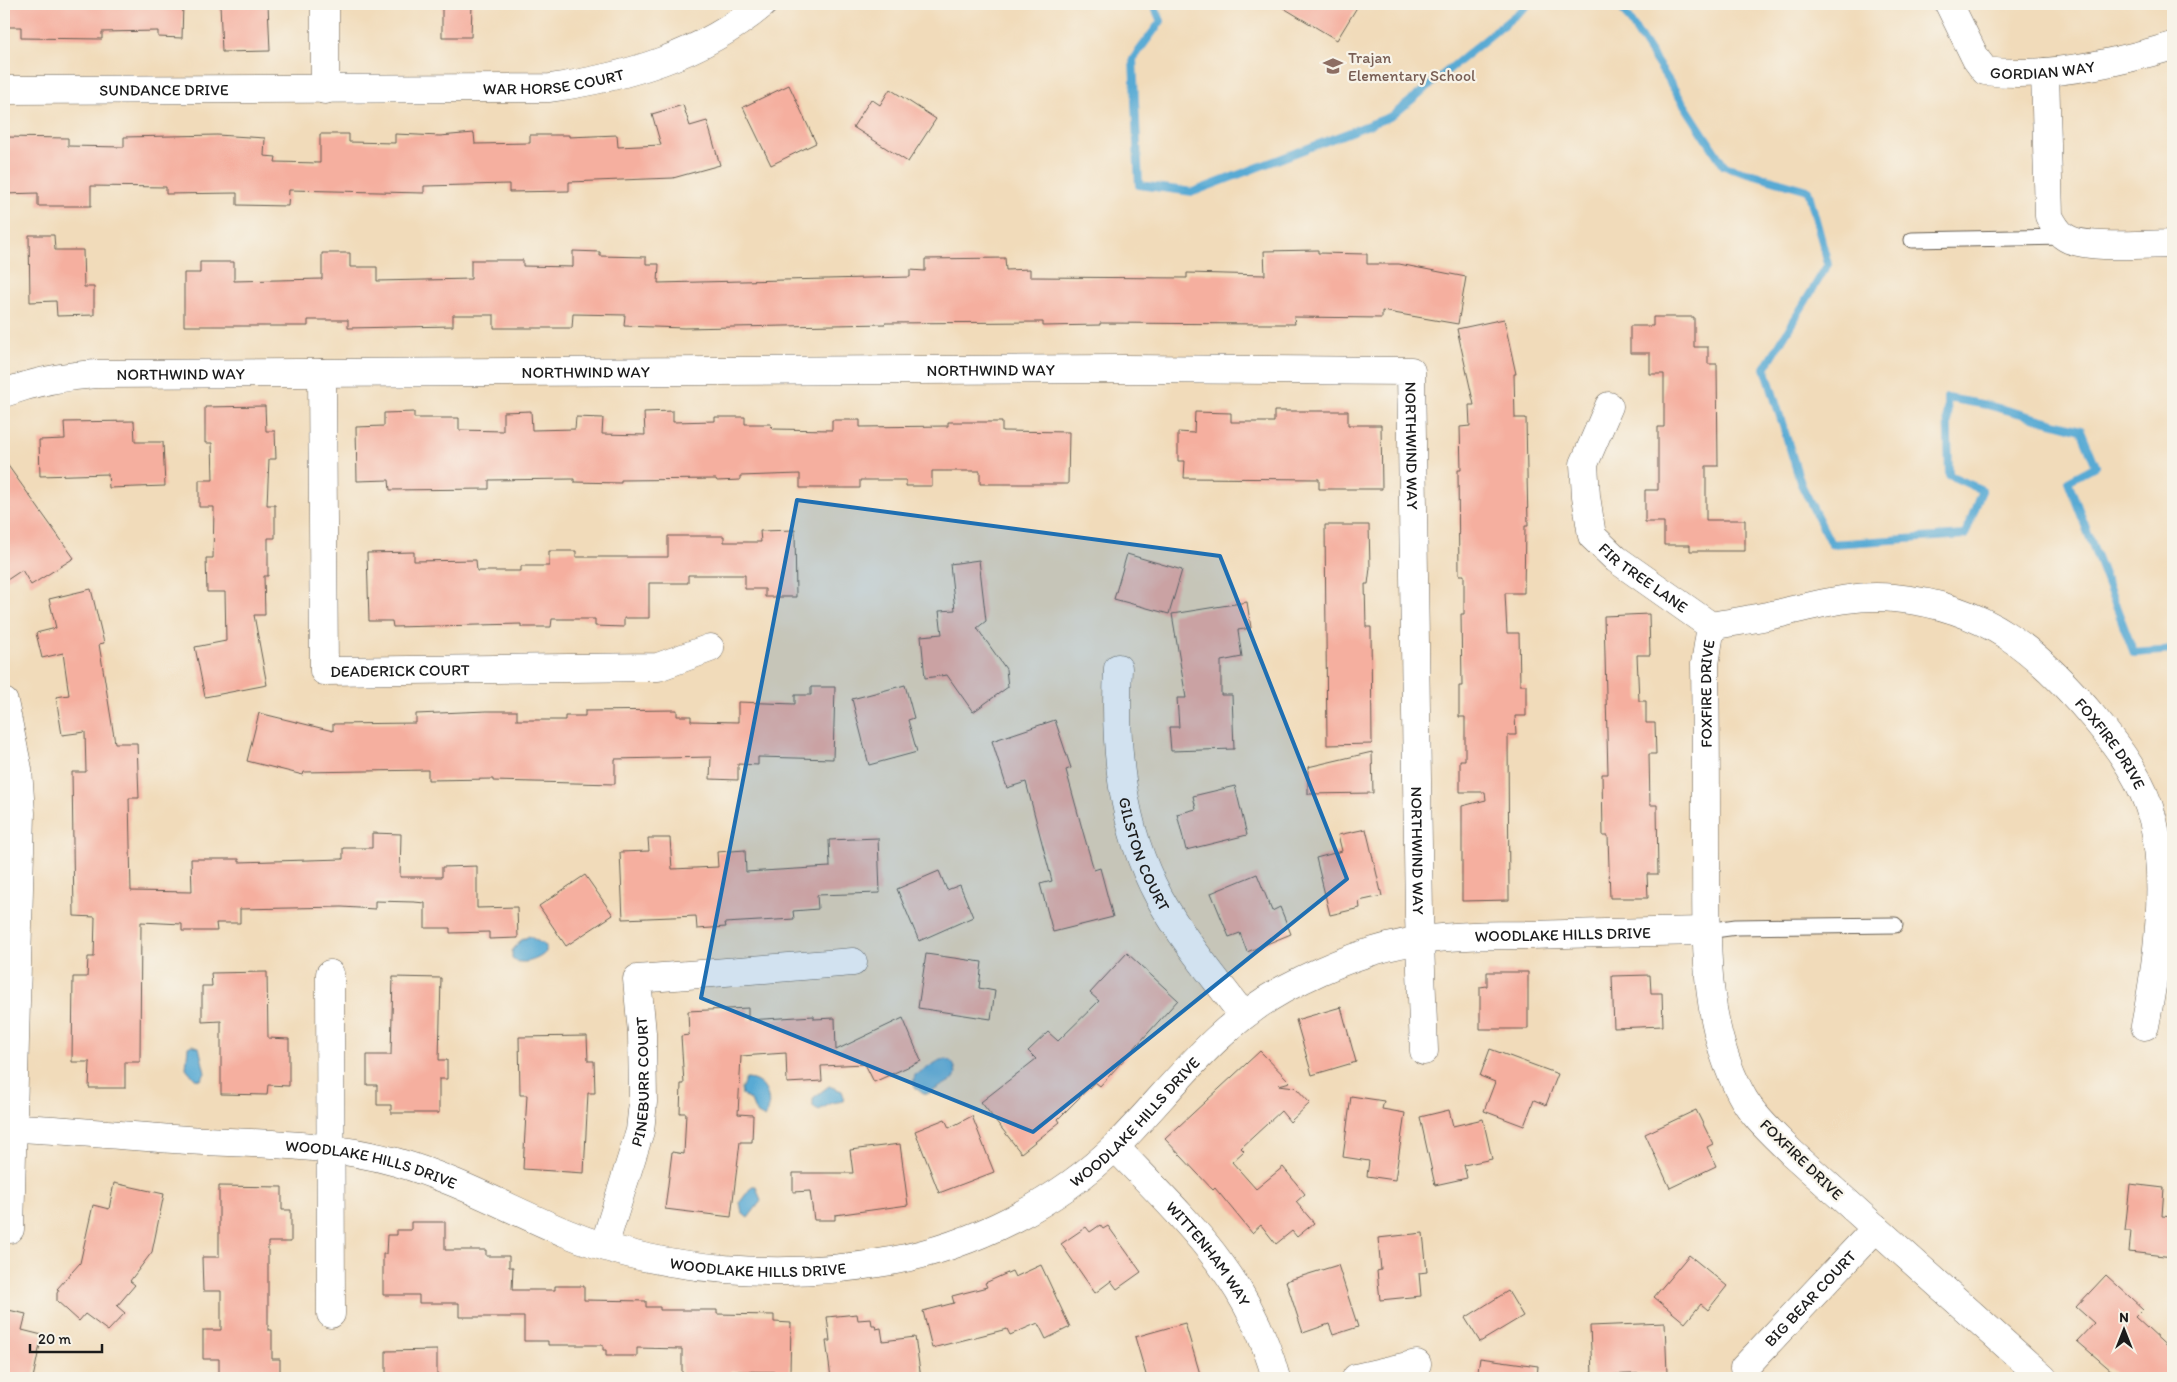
<svg xmlns="http://www.w3.org/2000/svg" width="2177" height="1382" font-family="Itim,sans-serif">
<style>
.water{fill:#59aad4;stroke:#3a6378}
.lines{fill:none;stroke-linecap:round;stroke-linejoin:round}
.stream{stroke:#59aad4;stroke-width:8}
.building{fill:#f5af9f}
.service-casing{stroke:#675f53;stroke-width:17}
.minor-casing{stroke:#675f53;stroke-width:29}
.service{stroke:#fff;stroke-width:15}
.minor{stroke:#fff;stroke-width:28}
.marked{fill:#1f6fb2;fill-opacity:0.2;stroke:#1f6fb2;stroke-width:4;stroke-linejoin:round}
.labels{text-anchor:middle;stroke-width:4.5;stroke-linejoin:round;paint-order:stroke}
.education-label{font-size:16px;fill:#785e54;stroke:#f7f3e8;text-anchor:start}
.street-label{font-size:16px;fill:#1c1c1c;stroke:#f7f3e8}
</style>
<rect width="100%" height="100%" fill="#f7f3e8"/>
<filter id="ink" filterUnits="userSpaceOnUse"><feTurbulence type="fractalNoise" baseFrequency=".02" numOctaves="2"/><feDisplacementMap in="SourceGraphic" scale="10" xChannelSelector="R" yChannelSelector="G"/><feConvolveMatrix kernelMatrix="1 2 1 2 8 2 1 2 1" color-interpolation-filters="sRGB"/></filter>
<filter id="wash" filterUnits="userSpaceOnUse"><feTurbulence type="fractalNoise" baseFrequency=".0096" numOctaves="4" result="noise"/><feDisplacementMap in="SourceGraphic" scale="20" xChannelSelector="R" yChannelSelector="G"/><feGaussianBlur stdDeviation="1.12" result="paint"/><feColorMatrix in="noise" values="0 0 0 0 0 0 0 0 0 0 0 0 0 0 0 0 0 1.4 0 .05"/><feComposite in="paint" operator="in"/></filter>
<g filter="url(#wash)">
<rect width="100%" height="100%" fill="#f1dbba"/>
<g class="water">
<path d="M529,936L546,946V952C539,960 521,966 512,959V951L520,941Z"/>
<polygon points="192,1045 199,1047 205,1073 201,1080 195,1079 186,1068 188,1047"/>
<path d="M947,1059C955,1063 958,1071 954,1079L927,1094C917,1091 911,1086 915,1075L940,1060Z"/>
<path d="M746,1079C766,1079 774,1101 765,1118L756,1113L751,1101L742,1095L741,1089Z"/>
<polygon points="829,1086 842,1091 844,1097 843,1101 832,1103 819,1110 813,1107 813,1098"/>
<polygon points="752,1186 756,1186 761,1201 748,1218 742,1213 740,1202"/>
</g>
<g class="lines">
<g class="stream">
<polyline points="1153,4 1161,21 1133,59 1139,185 1193,192 1392,116 1529,4"/>
<polyline points="1619,4 1724,166 1808,190 1828,264 1765,368 1801,484 1831,544 1965,535 1982,490 1949,475 1947,398 1987,405 2081,430 2096,466 2068,481 2134,653 2173,650"/>
</g>
</g>
<g id="blocks">
<g class="building">
<polygon points="4,4 183,4 182,38 158,37 158,31 102,32 102,39 21,38 21,27 4,27"/>
<polygon points="220,4 268,4 270,51 222,52"/>
<polygon points="442,4 472,4 471,37 442,37"/>
<polygon points="1277,4 1359,4 1337,40"/>
<polygon points="789,85 816,143 771,165 743,107"/>
<polygon points="890,89 936,119 908,162 853,127 871,99 880,105"/>
<polygon points="683,105 690,126 707,121 720,165 673,178 569,182 569,191 509,192 509,184 424,186 424,193 289,190 288,206 237,205 237,193 166,194 166,187 91,186 91,206 38,206 38,193 4,194 4,137 68,138 68,146 124,147 124,137 217,135 265,138 264,156 276,157 275,162 320,163 320,134 349,134 349,142 395,143 395,134 440,136 474,133 475,144 530,143 530,135 569,135 569,137 617,135 618,147 661,145 652,114"/>
<polygon points="29,235 54,235 55,250 83,250 84,287 94,287 94,315 57,316 56,301 30,302"/>
<polygon points="1318,250 1318,253 1367,254 1367,264 1399,264 1466,277 1458,324 1382,311 1382,318 1294,317 1295,324 1268,324 1100,323 1100,325 1043,326 1043,322 885,323 885,324 684,328 624,326 625,315 573,314 572,328 494,328 494,315 453,315 453,326 348,328 348,320 308,320 308,326 184,326 184,273 200,273 200,262 234,262 234,281 322,279 322,253 350,253 350,267 377,267 377,281 471,279 471,260 523,260 523,266 573,267 573,251 600,252 600,256 646,257 646,264 659,264 658,283 910,277 910,270 925,271 925,259 1005,258 1006,270 1030,269 1030,277 1187,278 1187,273 1265,275 1264,251"/>
<polygon points="1653,317 1694,317 1694,347 1708,347 1708,364 1717,364 1718,466 1706,466 1706,520 1745,520 1745,551 1690,551 1690,545 1664,545 1664,522 1645,522 1645,490 1658,490 1658,427 1664,427 1664,374 1650,374 1650,353 1630,353 1630,326 1653,326"/>
<polygon points="1504,319 1516,374 1514,374 1515,418 1526,418 1528,526 1525,526 1524,593 1505,593 1507,633 1519,633 1520,685 1526,685 1526,716 1515,716 1516,735 1508,735 1509,900 1462,901 1462,806 1486,800 1485,792 1460,792 1460,760 1465,760 1465,717 1459,717 1459,686 1462,686 1461,614 1464,614 1464,575 1459,575 1458,470 1461,470 1460,427 1470,426 1469,405 1474,405 1457,329"/>
<polygon points="265,406 266,431 275,431 276,459 269,459 267,505 275,505 275,538 268,538 268,576 264,576 265,615 254,615 267,685 205,697 195,647 226,641 225,592 207,592 206,558 213,558 214,507 199,507 199,480 213,480 212,443 205,443 205,407"/>
<polygon points="531,411 532,430 575,429 576,417 603,418 602,434 645,435 644,412 673,411 673,422 715,421 715,417 745,417 745,424 771,424 772,429 832,430 832,420 860,420 860,427 948,426 948,422 1002,422 1002,431 1069,432 1068,484 980,484 980,471 932,471 932,486 906,486 906,480 860,480 860,488 800,488 800,474 740,476 740,480 717,481 716,479 621,480 621,483 574,482 574,479 489,480 489,489 390,490 389,480 357,481 356,427 384,426 384,413 414,412 414,418 459,418 459,430 503,431 503,412"/>
<polygon points="1274,411 1348,411 1348,425 1381,425 1382,489 1319,489 1319,479 1184,478 1185,461 1178,461 1178,432 1194,433 1195,412 1231,413 1231,422 1274,422"/>
<polygon points="134,421 135,442 163,442 165,486 109,488 108,474 40,476 39,440 65,439 64,422"/>
<polygon points="4,460 74,558 31,585 22,570 4,582"/>
<polygon points="1325,525 1369,525 1370,568 1368,584 1365,584 1366,627 1371,627 1372,744 1327,745"/>
<polygon points="795,530 796,597 765,597 765,589 745,589 745,575 688,575 688,583 649,583 649,618 624,618 624,627 595,626 595,619 552,619 551,627 521,627 521,624 393,627 392,621 369,621 367,553 414,552 414,561 476,560 477,571 521,571 521,566 549,566 549,551 576,551 576,557 668,557 668,536 724,536 724,542 761,542 760,531"/>
<polygon points="1127,554 1182,570 1169,614 1114,599"/>
<polygon points="979,560 986,621 977,628 1006,669 1008,687 973,712 947,675 925,678 921,636 942,634 939,611 955,610 950,564"/>
<polygon points="91,589 104,643 99,644 115,743 137,743 139,798 129,798 131,891 192,892 191,859 239,859 239,862 343,859 343,848 372,848 372,833 401,834 400,877 442,877 442,867 477,866 477,908 517,907 518,938 489,939 489,932 450,933 450,928 425,928 425,903 414,902 375,901 375,909 342,907 240,909 240,923 216,923 217,931 182,931 182,924 141,922 140,1062 125,1062 125,1088 89,1088 90,1062 72,1062 73,977 87,977 88,957 94,957 95,917 74,916 72,772 86,772 85,732 62,735 56,697 69,695 63,653 42,658 36,633 56,628 49,599"/>
<polygon points="1247,602 1251,628 1238,630 1242,657 1221,661 1221,695 1232,695 1234,749 1171,751 1169,727 1179,727 1177,698 1186,698 1172,614"/>
<polygon points="1649,614 1650,655 1637,655 1639,701 1646,701 1646,723 1655,723 1656,754 1649,754 1650,805 1657,805 1658,874 1647,874 1648,898 1610,898 1608,836 1603,836 1602,774 1608,774 1604,616"/>
<polygon points="905,685 914,718 908,720 917,752 869,765 852,699"/>
<polygon points="811,687 835,687 833,759 758,757 758,765 738,764 738,780 710,779 711,757 615,759 615,784 493,781 493,779 428,780 428,770 304,772 303,775 247,761 259,713 333,731 333,724 416,723 416,714 486,711 517,711 517,720 565,720 565,716 585,716 585,711 677,710 677,716 691,716 691,721 738,722 738,702 795,704 795,695 811,695"/>
<polygon points="1055,720 1071,768 1066,770 1083,832 1094,870 1100,868 1113,917 1053,932 1040,884 1052,881 1026,782 1007,788 992,741"/>
<polygon points="1372,752 1373,793 1308,794 1308,767"/>
<polygon points="1235,786 1247,835 1186,850 1177,814 1196,809 1193,796"/>
<polygon points="1366,829 1382,896 1359,901 1360,908 1330,915 1316,858 1342,851 1338,835"/>
<polygon points="648,838 670,838 672,869 718,867 717,852 745,850 746,872 830,867 829,840 878,838 880,893 817,895 818,909 793,911 794,919 725,923 726,927 697,929 696,916 623,919 620,852 649,851"/>
<polygon points="939,871 947,890 960,885 973,917 919,941 897,889"/>
<polygon points="1257,874 1272,911 1280,907 1291,934 1247,952 1240,933 1229,937 1211,893"/>
<polygon points="585,875 613,915 566,946 539,906"/>
<polygon points="1127,953 1178,1000 1100,1086 1095,1082 1058,1119 1060,1122 1021,1153 981,1102 1036,1059 1028,1051 1048,1032 1058,1041 1099,1001 1090,993"/>
<polygon points="926,954 982,962 979,988 995,991 991,1019 918,1008"/>
<polygon points="267,972 268,1038 289,1039 289,1086 268,1085 267,1095 221,1094 221,1021 202,1022 202,986 212,986 211,973"/>
<polygon points="1487,972 1528,972 1528,1029 1480,1029 1480,987 1487,986"/>
<polygon points="1650,975 1651,993 1662,993 1663,1026 1614,1028 1612,976"/>
<polygon points="393,977 441,978 439,1060 447,1060 447,1079 439,1079 439,1113 391,1113 391,1105 377,1105 377,1085 367,1085 367,1055 391,1055"/>
<polygon points="1341,1007 1356,1062 1312,1075 1296,1020"/>
<polygon points="748,1008 748,1020 814,1016 814,1019 835,1018 836,1050 903,1018 921,1061 874,1082 865,1064 821,1066 822,1081 787,1083 786,1053 741,1056 738,1114 753,1115 752,1142 740,1142 731,1217 665,1209 672,1152 684,1154 686,1113 680,1113 681,1084 684,1084 681,1036 689,1035 688,1011"/>
<polygon points="587,1036 588,1061 594,1061 595,1093 588,1093 584,1173 523,1169 527,1095 520,1095 519,1037"/>
<polygon points="1490,1049 1558,1074 1546,1105 1534,1100 1524,1126 1484,1111 1495,1082 1480,1076"/>
<polygon points="1260,1051 1290,1082 1279,1085 1295,1087 1310,1103 1290,1122 1281,1111 1241,1148 1244,1151 1232,1162 1256,1189 1283,1167 1305,1194 1296,1202 1314,1223 1297,1237 1292,1231 1276,1244 1261,1225 1252,1233 1215,1188 1213,1190 1165,1139"/>
<polygon points="1351,1096 1384,1101 1382,1109 1405,1113 1395,1180 1367,1176 1369,1161 1343,1157"/>
<polygon points="1449,1110 1453,1126 1483,1119 1492,1159 1464,1165 1467,1178 1435,1185 1420,1117"/>
<polygon points="1696,1110 1713,1144 1707,1147 1716,1166 1670,1188 1645,1134"/>
<polygon points="972,1116 994,1172 939,1193 915,1131 945,1119 949,1128"/>
<polygon points="900,1144 908,1205 835,1215 835,1220 814,1220 810,1191 793,1192 793,1173 853,1173 850,1150"/>
<polygon points="114,1183 164,1194 152,1252 130,1281 135,1285 117,1306 125,1313 108,1331 85,1314 79,1321 57,1301 57,1293 59,1290 57,1289 80,1263 93,1205 109,1209"/>
<polygon points="2130,1184 2164,1188 2162,1216 2173,1217 2173,1257 2129,1252 2131,1231 2125,1231"/>
<polygon points="219,1186 282,1187 282,1210 291,1210 291,1242 268,1242 268,1330 272,1330 272,1359 280,1359 280,1378 219,1378 219,1359 203,1359 203,1330 221,1330 221,1291 203,1291 202,1257 219,1257"/>
<polygon points="411,1222 445,1222 445,1250 486,1250 486,1256 509,1256 509,1267 513,1267 512,1290 555,1290 555,1286 584,1286 584,1300 646,1301 646,1307 660,1307 660,1310 717,1310 717,1314 774,1315 774,1322 791,1323 790,1372 730,1371 730,1378 682,1378 682,1349 637,1348 637,1356 606,1356 606,1350 603,1350 603,1345 548,1345 548,1341 524,1341 524,1317 459,1317 459,1303 419,1303 419,1295 383,1295 383,1254 386,1254 387,1235 397,1235 397,1230 411,1230"/>
<polygon points="1100,1225 1103,1229 1108,1226 1141,1272 1117,1289 1111,1281 1095,1293 1061,1244 1086,1227 1090,1232"/>
<polygon points="1423,1233 1427,1272 1419,1273 1421,1296 1380,1300 1377,1271 1381,1270 1378,1238"/>
<polygon points="1689,1255 1727,1286 1708,1310 1701,1304 1685,1323 1654,1297"/>
<polygon points="1041,1265 1070,1327 1046,1339 1038,1323 1010,1335 1007,1329 932,1348 923,1311 954,1303 952,1296 987,1287 985,1283 1012,1271 1015,1277"/>
<polygon points="1338,1265 1358,1327 1333,1335 1329,1324 1303,1333 1286,1281"/>
<polygon points="2106,1275 2143,1309 2135,1317 2173,1352 2173,1378 2120,1378 2077,1341 2094,1323 2076,1307"/>
<polygon points="1508,1291 1523,1316 1480,1342 1465,1318"/>
<polygon points="4,1309 26,1314 22,1330 42,1335 33,1378 10,1378 10,1375 4,1375"/>
<polygon points="857,1314 858,1320 871,1319 872,1325 875,1325 876,1329 881,1328 883,1341 915,1337 921,1378 831,1378 826,1341 830,1341 827,1317"/>
<polygon points="1185,1323 1200,1374 1184,1378 1147,1378 1135,1337"/>
<polygon points="1665,1323 1667,1373 1592,1375 1590,1326"/>
<polygon points="437,1350 437,1378 386,1378 386,1351"/>
<polygon points="1480,1358 1538,1366 1537,1378 1477,1378"/>
</g>
</g>
</g>
<g filter="url(#ink)">
<use href="#blocks" fill-opacity="0" stroke="#675f53" stroke-width="1"/>
<g class="lines">
<defs>
<g id="service">
<polyline points="1912,240 2065,237"/>
<polyline points="1707,931 1736,927 1895,925"/>
</g>
<g id="minor">
<polyline points="325,4 325,90"/>
<path id="s1" d="M1949,4L1976,59L1985,71C2045,79 2116,63 2173,46"/>
<path d="M2045,72L2049,216C2053,224 2057,232 2065,237C2083,250 2149,244 2173,244"/>
<path id="s2" d="M4,90L550,88C627,77 702,55 763,4"/>
<path id="s3" d="M322,373L324,671L658,667L710,648"/>
<path id="s4" d="M4,393C34,382 64,376 96,374L1124,369L1411,371L1419,916L1424,1051"/>
<path id="s5" d="M1609,406L1584,464L1586,496L1592,536L1616,559L1711,626"/>
<path id="s6" d="M1118,668C1114,746 1121,827 1159,897C1182,939 1214,977 1243,1015"/>
<polyline points="4,702 18,769 21,813 10,1229"/>
<polyline points="330,974 331,1314"/>
<path id="s7" d="M4,1127C65,1130 126,1136 187,1140C258,1144 328,1143 396,1162C456,1179 509,1209 566,1233C664,1273 787,1280 891,1261C973,1246 1058,1203 1117,1145C1171,1090 1215,1027 1284,989C1327,966 1374,947 1422,940C1458,935 1496,935 1532,935C1590,933 1648,932 1707,931"/>
<path id="s8" d="M1115,1147C1185,1220 1249,1277 1276,1378"/>
<path id="s9" d="M604,1246L640,1131L643,1102L642,1033L637,979L853,962"/>
<path id="s10" d="M1744,1368L1876,1228"/>
<polyline points="1356,1378 1417,1364"/>
<path id="s11" d="M2043,1378L1792,1153C1773,1134 1752,1116 1740,1092C1701,1019 1707,931 1706,850C1706,788 1706,726 1705,664L1711,626C1737,621 1764,618 1789,611C1824,603 1857,594 1894,598C1986,606 2038,651 2095,719C2120,749 2143,781 2153,820C2168,881 2157,965 2145,1026"/>
</g>
</defs>
<use href="#service" class="service-casing"/>
<use href="#minor" class="minor-casing"/>
<use href="#service" class="service"/>
<use href="#minor" class="minor"/>
</g>
</g>
<path class="marked" d="M797,500L1220,556L1347,879L1033,1132L701,998Z"/>
<defs>
<symbol id="school-bare" viewBox="-9 -9 18 18"><path d="M0-5L7-2L0 1L-7-2ZM-4 1L0 2.5L4 1V4Q0 6-4 4Z" fill="#8d6e63" stroke="#f7f3e8" stroke-width="2.5" paint-order="stroke"/></symbol>
</defs>
<g fill-rule="evenodd">
<use href="#school-bare" x="1319" y="52" width="28" height="28"/>
</g>
<g class="labels">
<g class="education-label">
<text x="1348" y="63">Trajan<tspan x="1348" dy="18">Elementary School</tspan></text>
</g>
<g class="street-label">
<text dy="6" stroke="none"><textPath href="#s1" startOffset="134">GORDIAN WAY</textPath></text>
<text dy="6" stroke="none"><textPath href="#s2" startOffset="550">WAR HORSE COURT</textPath></text>
<text dy="6" stroke="none"><textPath href="#s2" startOffset="160">SUNDANCE DRIVE</textPath></text>
<text dy="6" stroke="none"><textPath href="#s4" startOffset="989">NORTHWIND WAY</textPath></text>
<text dy="6" stroke="none"><textPath href="#s4" startOffset="584">NORTHWIND WAY</textPath></text>
<text dy="6" stroke="none"><textPath href="#s4" startOffset="179">NORTHWIND WAY</textPath></text>
<text dy="6" stroke="none"><textPath href="#s4" startOffset="1484">NORTHWIND WAY</textPath></text>
<text dy="6" stroke="none"><textPath href="#s5" startOffset="202">FIR TREE LANE</textPath></text>
<text dy="6" stroke="none"><textPath href="#s3" startOffset="374">DEADERICK COURT</textPath></text>
<text dy="6" stroke="none"><textPath href="#s11" startOffset="821">FOXFIRE DRIVE</textPath></text>
<text dy="6" stroke="none"><textPath href="#s11" startOffset="1346">FOXFIRE DRIVE</textPath></text>
<text dy="6" stroke="none"><textPath href="#s4" startOffset="1889">NORTHWIND WAY</textPath></text>
<text dy="6" stroke="none"><textPath href="#s6" startOffset="190">GILSTON COURT</textPath></text>
<text dy="6" stroke="none"><textPath href="#s7" startOffset="1684">WOODLAKE HILLS DRIVE</textPath></text>
<text dy="6" stroke="none"><textPath href="#s9" startOffset="170">PINEBURR COURT</textPath></text>
<text dy="6" stroke="none"><textPath href="#s7" startOffset="1195">WOODLAKE HILLS DRIVE</textPath></text>
<text transform="translate(1802 1159) rotate(44)" y="6">FOXFIRE DRIVE</text>
<text dy="6" stroke="none"><textPath href="#s7" startOffset="370">WOODLAKE HILLS DRIVE</textPath></text>
<text dy="6" stroke="none"><textPath href="#s8" startOffset="142">WITTENHAM WAY</textPath></text>
<text dy="6" stroke="none"><textPath href="#s7" startOffset="775">WOODLAKE HILLS DRIVE</textPath></text>
<text dy="6" stroke="none"><textPath href="#s10" startOffset="96">BIG BEAR COURT</textPath></text>
</g>
</g>
<rect width="2177" height="1382" fill="none" stroke="#f7f3e8" stroke-width="20"/>
<g transform="translate(2124 1330)" stroke="#f7f3e8" stroke-width="4" paint-order="stroke">
<path d="M0-4L9 19L0 12L-9 19Z" fill="#1c1c1c"/>
<text y="-8" font-size="14" font-weight="bold" text-anchor="middle" fill="#1c1c1c">N</text>
</g>
<path d="M30 1344v8h72v-8" fill="none" stroke="#1c1c1c" stroke-width="2.5"/>
<text x="38" y="1344" font-size="15" fill="#1c1c1c" stroke="#f7f3e8" stroke-width="4" paint-order="stroke">20 m</text>
</svg>
